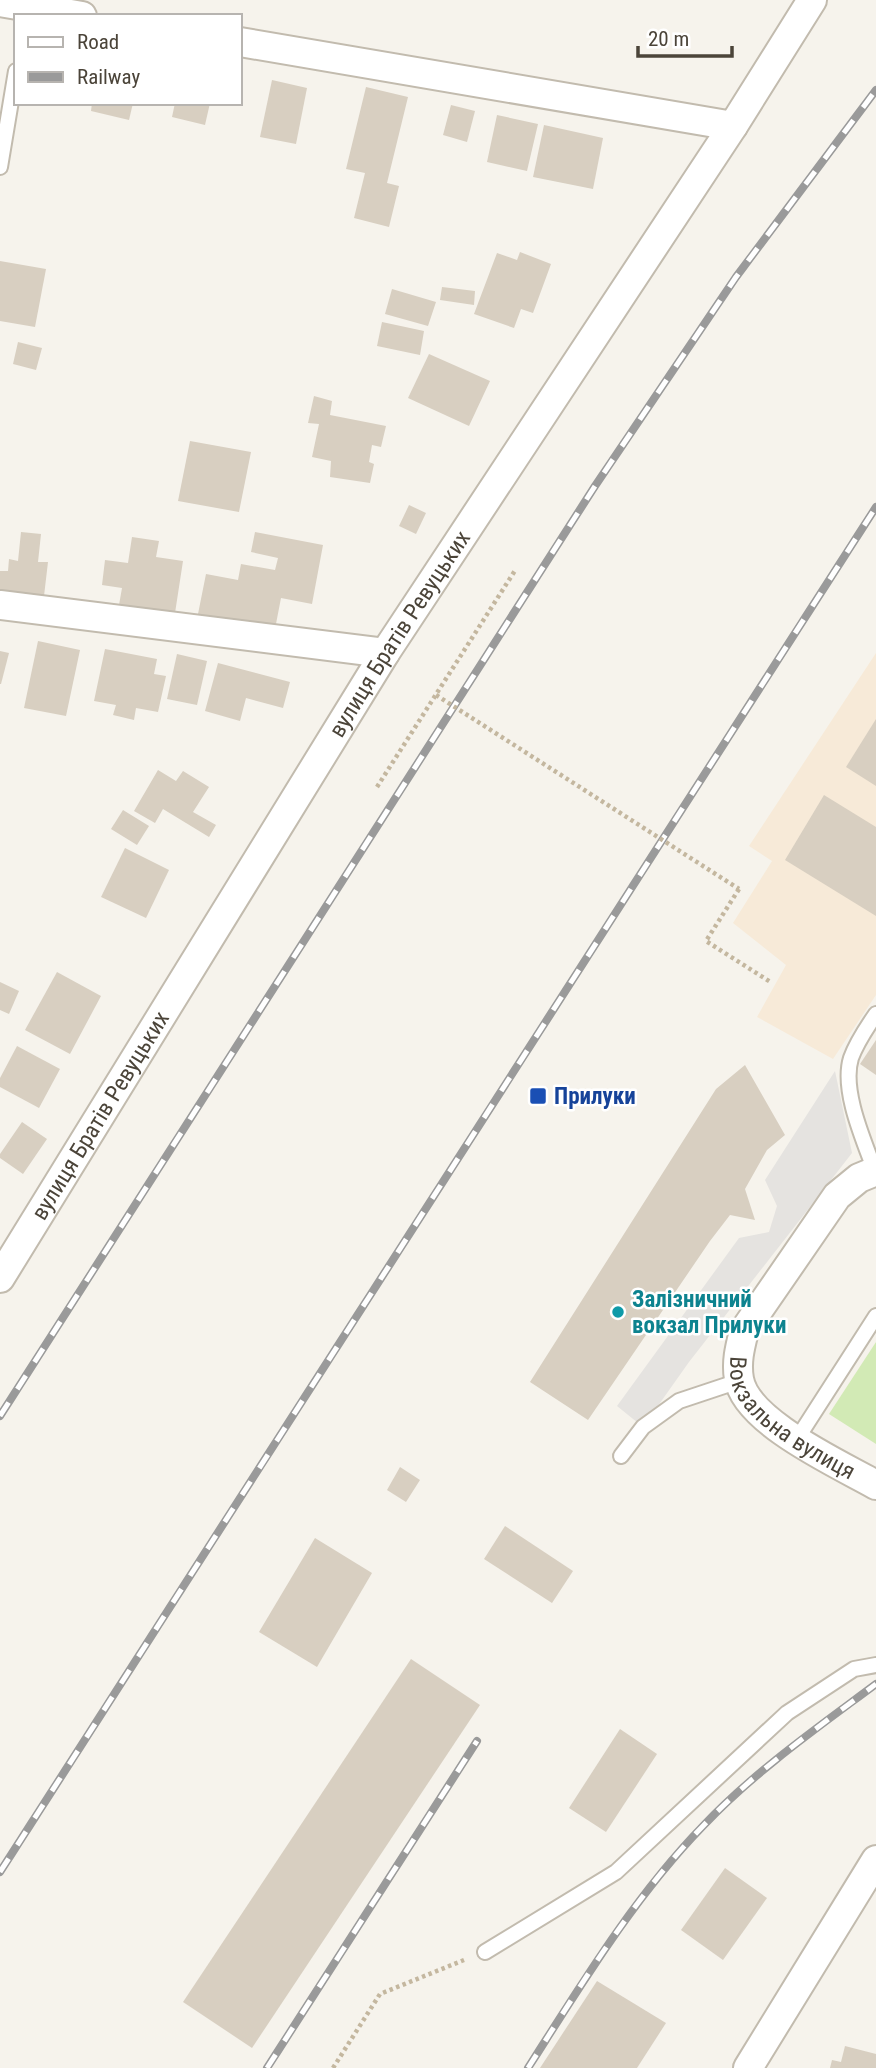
<svg xmlns="http://www.w3.org/2000/svg" width="876" height="2068" font-family="'Roboto Condensed',sans-serif">
<style>
.commercial{fill:#f7ead8}
.green{fill:#d2eab5}
.parking{fill:#e5e3e0}
.building{fill:#d8cfc1}
.lines{fill:none;stroke-linecap:round;stroke-linejoin:round}
.service-casing{stroke:#c2bbae;stroke-width:18}
.minor-casing{stroke:#c2bbae;stroke-width:32}
.path{stroke:#c4b79f;stroke-width:4.5;stroke-dasharray:3.5 3.5;stroke-linecap:butt}
.service{stroke:#fff;stroke-width:14}
.minor{stroke:#fff;stroke-width:28}
.rail-casing{stroke:#9a9a9a;stroke-width:8}
.rail{stroke:#fff;stroke-width:5;stroke-dasharray:16;stroke-linecap:butt}
.path-bridge{stroke:#c4b79f;stroke-width:4.5;stroke-dasharray:3.5 3.5;stroke-linecap:butt}
.transit-dot{fill:#1a4fb4;stroke:#fff;stroke-width:2.5}
.culture-dot{fill:#0f9aa8;stroke:#fff;stroke-width:2.5}
.labels{text-anchor:middle;stroke-width:5;stroke-linejoin:round;paint-order:stroke}
.street-label{font-size:23px;fill:#4b4439;stroke:#fff}
.transit-label{font-size:23px;font-weight:bold;fill:#164399;stroke:#fff;text-anchor:start}
.culture-label{font-size:23px;font-weight:bold;fill:#0d838f;stroke:#fff;text-anchor:start}
</style>
<rect width="100%" height="100%" fill="#f6f3ec"/>
<polygon class="commercial" points="876,653 876,995 833,1059 757,1017 786,965 733,923 772,861 749,846"/>
<polygon class="green" points="876,1342 876,1444 829,1414"/>
<polygon class="parking" points="835,1071 852,1153 689,1362 643,1427 617,1406 739,1238 769,1232 777,1206 765,1180"/>
<g class="building">
<polygon points="272,80 307,88 296,144 260,137"/>
<polygon points="366,87 408,97 387,183 399,186 389,227 354,218 365,173 346,169"/>
<polygon points="92,103 133,103 129,120 91,111"/>
<polygon points="175,103 210,103 205,125 172,117"/>
<polygon points="451,105 475,111 467,142 443,135"/>
<polygon points="497,115 538,124 527,171 487,162"/>
<polygon points="544,125 603,138 593,189 533,177"/>
<polygon points="520,252 551,264 533,313 521,309 514,328 474,314 497,253 517,260"/>
<polygon points="0,261 46,269 35,327 0,321"/>
<polygon points="442,287 475,291 474,305 440,300"/>
<polygon points="392,289 436,302 428,326 385,314"/>
<polygon points="382,322 424,331 420,355 377,346"/>
<polygon points="18,342 42,348 36,370 13,364"/>
<polygon points="429,354 490,381 469,426 408,398"/>
<polygon points="314,396 332,401 330,415 386,426 381,447 372,445 369,462 374,464 370,483 330,477 331,461 312,457 319,424 308,423"/>
<polygon points="190,441 251,452 239,512 178,501"/>
<polygon points="409,505 426,513 416,534 399,526"/>
<polygon points="21,532 41,534 38,562 48,562 44,596 0,591 0,571 8,571 9,559 18,561"/>
<polygon points="255,532 323,545 312,604 281,598 275,629 198,614 206,574 238,580 241,564 275,570 278,558 251,552"/>
<polygon points="132,537 159,541 156,557 183,561 175,613 119,605 122,588 102,585 105,560 128,563"/>
<polygon points="38,641 80,650 66,716 24,708"/>
<polygon points="105,649 157,659 154,674 166,676 158,712 136,708 134,720 113,715 116,705 94,701"/>
<polygon points="0,651 9,653 1,684 0,684"/>
<polygon points="177,654 207,661 197,705 167,699"/>
<polygon points="218,663 290,682 283,708 246,698 240,721 205,711"/>
<polygon points="876,719 876,786 846,767"/>
<polygon points="158,770 176,781 183,771 209,787 193,812 216,825 209,837 163,809 155,823 134,811"/>
<polygon points="824,795 876,827 876,916 785,860"/>
<polygon points="123,810 149,826 137,845 111,829"/>
<polygon points="125,848 169,870 146,918 101,897"/>
<polygon points="57,972 101,996 70,1054 25,1030"/>
<polygon points="0,982 19,991 9,1014 0,1010"/>
<polygon points="876,1040 876,1075 860,1064"/>
<polygon points="17,1046 60,1069 39,1108 0,1087 0,1078"/>
<polygon points="745,1065 785,1135 767,1150 745,1189 755,1220 730,1215 710,1241 588,1420 530,1382 716,1089"/>
<polygon points="22,1122 47,1139 23,1174 0,1158 0,1154"/>
<polygon points="400,1467 420,1480 406,1502 387,1490"/>
<polygon points="505,1526 573,1571 552,1603 484,1559"/>
<polygon points="315,1538 372,1573 317,1667 259,1632"/>
<polygon points="411,1659 480,1705 252,2048 183,2002"/>
<polygon points="620,1729 657,1754 606,1832 569,1808"/>
<polygon points="725,1868 767,1898 723,1960 681,1930"/>
<polygon points="597,1981 666,2023 637,2068 540,2068"/>
<polygon points="845,2046 876,2054 876,2068 830,2068 832,2060 841,2062"/>
</g>
<g class="lines">
<defs>
<g id="service">
<polyline points="0,167 16,71"/>
<path d="M875,1171C864,1141 841,1090 851,1058C856,1044 867,1027 876,1014"/>
<polyline points="797,1439 876,1316"/>
<polyline points="621,1456 643,1427 679,1401 739,1381"/>
<polyline points="485,1952 616,1872 787,1713 854,1669 876,1665"/>
</g>
<g id="minor">
<polyline points="0,2 82,16"/>
<polyline points="240,42 733,126"/>
<polyline points="0,605 385,653"/>
<path id="s1" d="M876,1171L859,1178L837,1196L744,1331C740,1347 736,1362 739,1379C746,1422 839,1464 876,1485"/>
<path id="s2" d="M0,1278L385,653L733,126L812,0"/>
<polyline points="748,2068 876,1860"/>
</g>
</defs>
<use href="#service" class="service-casing"/>
<use href="#minor" class="minor-casing"/>
<g class="path">
<polyline points="377,787 516,569"/>
<polyline points="739,889 706,941 772,983"/>
<polyline points="333,2068 380,1994 464,1960"/>
</g>
<use href="#service" class="service"/>
<use href="#minor" class="minor"/>
<defs>
<g id="rail">
<polyline points="0,1416 595,486 736,277 876,90"/>
<polyline points="0,1872 876,507"/>
<polyline points="267,2068 477,1741"/>
<path d="M528,2068C581,1985 634,1897 703,1826C754,1772 817,1728 876,1684"/>
</g>
</defs>
<use href="#rail" class="rail-casing"/>
<use href="#rail" class="rail"/>
<polyline class="path-bridge" points="436,695 739,889"/>
</g>
<rect class="transit-dot" x="529" y="1087" width="18" height="18" rx="3.5"/>
<circle class="culture-dot" cx="618" cy="1312" r="7"/>
<g class="labels">
<g class="street-label">
<text dy="8" stroke="none"><textPath href="#s2" startOffset="758">вулиця Братів Ревуцьких</textPath></text>
<text dy="8" stroke="none"><textPath href="#s2" startOffset="191">вулиця Братів Ревуцьких</textPath></text>
<text dy="8" stroke="none"><textPath href="#s1" startOffset="324">Вокзальна вулиця</textPath></text>
</g>
<g class="transit-label">
<text x="554" y="1104">Прилуки</text>
</g>
<g class="culture-label">
<text x="632" y="1307">Залізничний<tspan x="632" dy="26">вокзал Прилуки</tspan></text>
</g>
</g>
<rect x="14" y="14" width="228" height="91" fill="#ffffff" stroke="#b7b4b0" stroke-width="2"/>
<rect x="28" y="37" width="35" height="10" fill="#ffffff" stroke="#b7b4b0" stroke-width="2"/>
<text x="77" y="49" font-size="21" fill="#4b4439">Road</text>
<rect x="28" y="72" width="35" height="10" fill="#9a9a9a" stroke="#b7b4b0" stroke-width="2"/>
<text x="77" y="84" font-size="21" fill="#4b4439">Railway</text>
<path d="M638 46v10h94v-10" fill="none" stroke="#4b4439" stroke-width="3.5"/>
<text x="648" y="46" font-size="21" fill="#4b4439" stroke="#ffffff" stroke-width="5" paint-order="stroke">20 m</text>
</svg>
